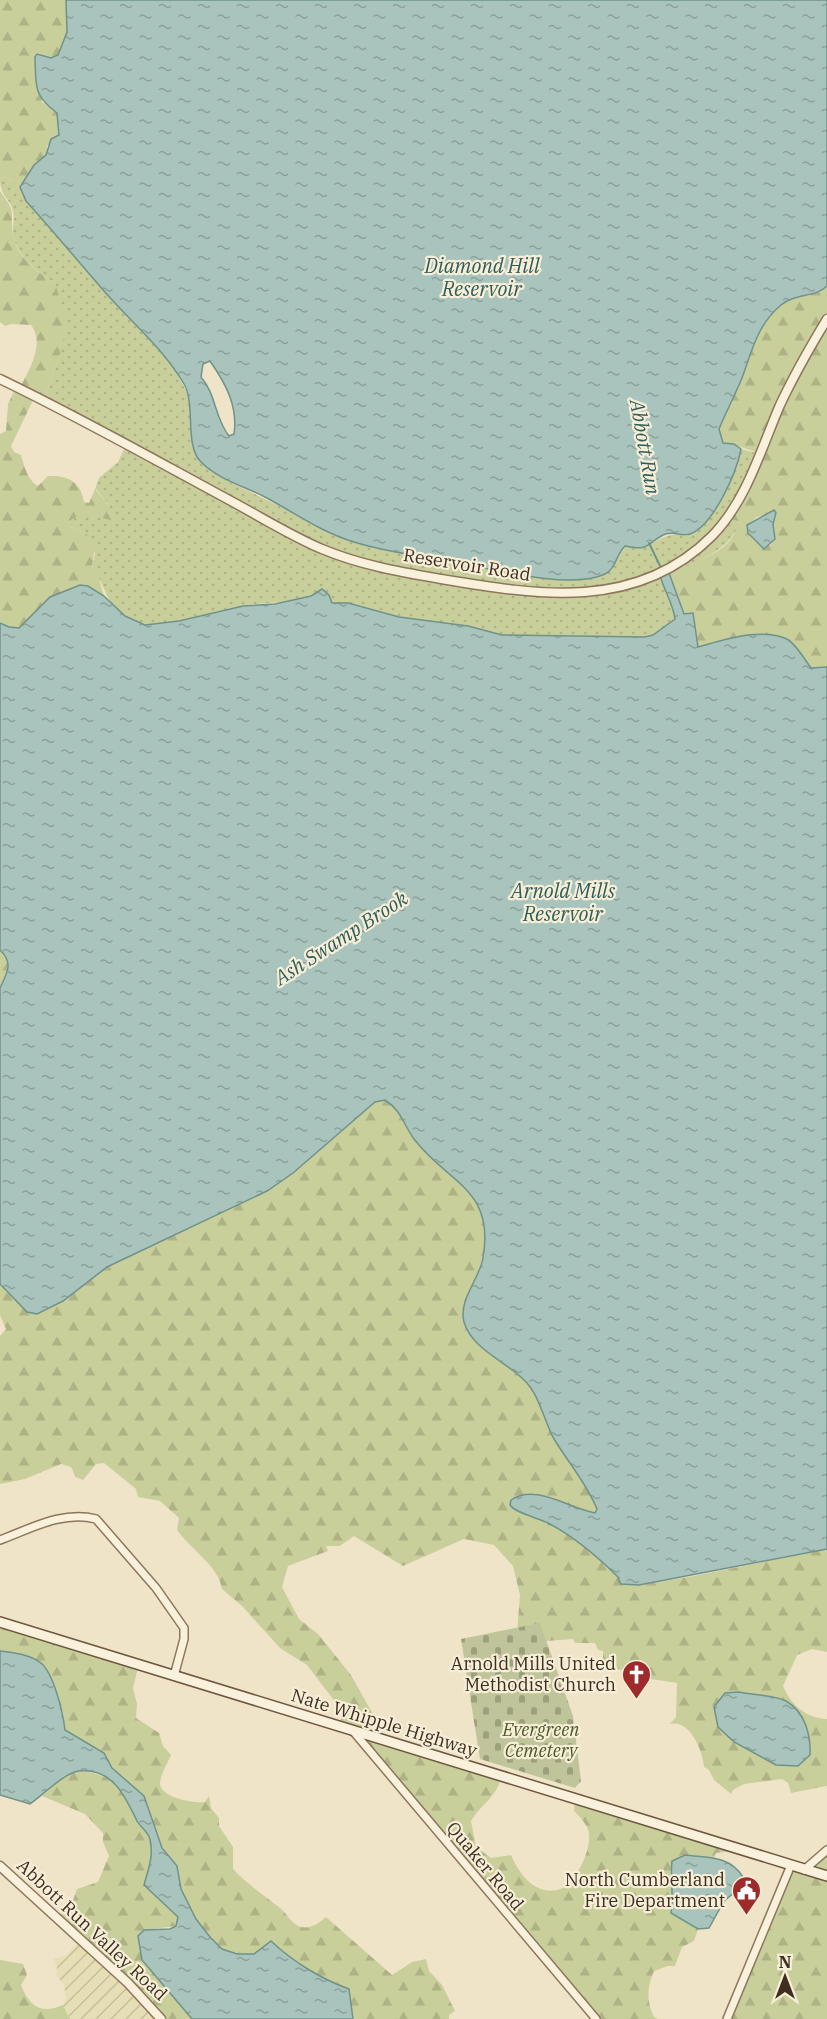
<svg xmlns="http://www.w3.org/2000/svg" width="827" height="2019" font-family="'IBM Plex Serif',serif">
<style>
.farmland{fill:url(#farmland-furrows)}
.grass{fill:url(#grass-dots)}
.forest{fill:url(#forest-firs);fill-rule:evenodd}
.cemetery{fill:url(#cemetery-stones)}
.water{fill:url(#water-ripples);stroke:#6f938a;stroke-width:1.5;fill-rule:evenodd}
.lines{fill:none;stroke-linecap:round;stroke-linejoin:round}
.stream{stroke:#6f938a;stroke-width:2}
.minor-casing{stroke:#8d765c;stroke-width:10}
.tertiary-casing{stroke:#8d765c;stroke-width:11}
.secondary-casing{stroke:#6f573f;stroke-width:12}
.minor{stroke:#faf1dc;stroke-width:7}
.tertiary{stroke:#faf1dc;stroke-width:8}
.secondary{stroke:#faf1dc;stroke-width:9}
.labels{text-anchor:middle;stroke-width:4.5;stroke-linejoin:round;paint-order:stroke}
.street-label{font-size:18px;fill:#3d2e20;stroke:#f7eed8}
.poi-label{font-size:18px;fill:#3d2e20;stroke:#f7eed8;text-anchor:end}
.park-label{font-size:18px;font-style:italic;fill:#4d5a26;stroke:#f7eed8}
.water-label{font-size:20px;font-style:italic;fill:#2f5d5a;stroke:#f7eed8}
</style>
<defs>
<pattern id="farmland-furrows" width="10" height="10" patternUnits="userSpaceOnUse" patternTransform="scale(1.5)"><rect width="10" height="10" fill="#e6deb5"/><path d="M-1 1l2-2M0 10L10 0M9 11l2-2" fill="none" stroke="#c6bf9b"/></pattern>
<pattern id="grass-dots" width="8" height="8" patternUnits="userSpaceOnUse" patternTransform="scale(1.5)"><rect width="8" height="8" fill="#c9cf9b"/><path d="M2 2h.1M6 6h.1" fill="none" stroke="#aeb285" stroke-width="1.8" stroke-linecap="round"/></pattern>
<pattern id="forest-firs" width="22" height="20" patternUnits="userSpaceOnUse" patternTransform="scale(1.5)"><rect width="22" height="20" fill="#c9cf9b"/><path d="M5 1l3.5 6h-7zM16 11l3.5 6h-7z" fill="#aeb285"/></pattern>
<pattern id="cemetery-stones" width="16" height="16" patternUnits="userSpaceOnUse" patternTransform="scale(1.5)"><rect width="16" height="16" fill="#bfc49a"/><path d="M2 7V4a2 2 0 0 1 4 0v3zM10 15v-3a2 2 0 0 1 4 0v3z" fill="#9ca07d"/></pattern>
<pattern id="water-ripples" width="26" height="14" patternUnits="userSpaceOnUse" patternTransform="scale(1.5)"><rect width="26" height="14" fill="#a9c4bc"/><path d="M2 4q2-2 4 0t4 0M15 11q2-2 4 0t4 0" fill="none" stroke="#8ba098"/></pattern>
</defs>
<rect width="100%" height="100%" fill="#f0e4c8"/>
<polygon class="farmland" points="80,1941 160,2019 70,2019 63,2005 66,1999 64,1985 56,1975 57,1967 53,1959 67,1955"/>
<path class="grass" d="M5,177L20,187L26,201L169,360L189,396L191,430L200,461L228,481L355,543L502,573L548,578L584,579L612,570L619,551L626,546C656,553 656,529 687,536L737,468L741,449L760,454L729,518L740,522C730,547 709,557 685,566L682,564L669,574L665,592L673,605L675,619L653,635L645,637L502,635L468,626L399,617L348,603H332L322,589C297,605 270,601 242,606C211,611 180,624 147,624C141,624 131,619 126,616C103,601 107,586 92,569L95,554L88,535L71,527L69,522L73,517L110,507L96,489L94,492L99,478L118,462L126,445L45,397L60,354L55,283C38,273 17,256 13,235C12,227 15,219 13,212C11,198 0,198 0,178Z"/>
<g class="forest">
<polygon points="0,0 66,0 67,32 58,55 51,58 42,57 42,102 57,113 59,135 47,146 46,155 34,165 20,187 5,177 0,178"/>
<path d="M0,191C17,214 10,209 13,235C16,256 38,273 55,283L67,324L60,354L45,397L35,396L11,446L14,452L21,455C24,466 28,481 38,486L48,476C67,475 81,481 84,502L89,503L95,489L110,507L115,521C101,518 80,509 69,522L71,527L88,535L95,544L92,569L98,576L104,596L88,586L50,597L19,628L9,627L0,623V434L6,431L8,404L16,387L21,386C30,368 45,343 31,325L11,324L5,326L0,322Z"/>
<path d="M827,286V667L811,668L789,640L735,637L698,647L693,613L684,614L669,574C690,559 729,559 739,522L728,518L760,454C748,449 735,444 723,444L719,429C726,412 735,396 742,378C752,351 757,325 781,305C795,293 815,298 827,286ZM776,513L773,524L775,539L770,546L748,533L747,525L757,517Z"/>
<path d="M0,950C14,962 7,973 0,987Z"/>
<path d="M385,1100C402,1111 403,1124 414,1139C447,1184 495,1188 483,1258C480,1278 459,1300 464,1322C472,1350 508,1362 526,1382C540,1397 544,1421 554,1439C568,1462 587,1484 597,1509L595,1513L534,1493L517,1511C558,1519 591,1550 620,1578L621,1584L639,1585L694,1576L827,1549V1652L812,1649L797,1655L783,1686C791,1705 806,1718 827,1719V1786L791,1793L788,1783L782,1779L744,1784L733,1790L731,1794L714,1780L709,1770L704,1767C703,1751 690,1719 670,1724L676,1717L677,1683L639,1677L638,1671L603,1668V1651L598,1650L595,1643H575L573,1639L546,1641L517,1632L520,1595L513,1566L494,1545L464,1539L403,1566L354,1536L340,1546H326L328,1551L288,1566L282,1587L299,1619L318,1634L351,1675L374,1716L369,1734L501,1778C495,1799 482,1803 471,1821L476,1847L491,1858L511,1855C519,1874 536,1897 560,1889C576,1884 594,1845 588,1830C586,1823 579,1816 574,1811L575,1801L732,1851L716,1853L714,1858L685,1855L670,1874L674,1891L671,1912L698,1929L694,1941L682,1947L675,1966H668L654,1971C647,1988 646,2000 654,2017L658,2019H594L398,1791L357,1738L339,1727L343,1712L307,1665L280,1648L242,1606L222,1589C218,1565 190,1549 177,1530L179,1518L160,1501L138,1497L136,1489L104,1463L96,1464L83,1480L76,1477L71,1467L61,1464L25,1479L0,1484V1336L6,1329L0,1315V1284L8,1294L63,1301L107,1267L267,1191L293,1173L375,1102ZM739,1692L786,1701L736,1742L725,1693Z"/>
<path d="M0,1624L138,1667L133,1688L137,1704L136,1718L159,1733L163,1746L171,1755C167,1764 161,1774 160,1783C159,1797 194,1804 205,1802L209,1796L211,1808L219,1818V1826L233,1847V1869C247,1884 264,1895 280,1908C287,1913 291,1924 301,1927C311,1929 319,1923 326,1917L392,1975L412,1962L426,1959L429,1971L442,1985L455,2011L449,2015V2019H353L349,1989C321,1979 292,1961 271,1941L254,1954H237L222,1949L210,1937L196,1919L181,1889L177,1866L162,1848L144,1796L112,1768L104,1753L65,1730L63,1712L28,1657L0,1651Z"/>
<path d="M79,1771C116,1774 122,1790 137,1821C141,1828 149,1832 150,1840C154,1856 148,1870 144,1886L178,1917L176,1926L144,1930L142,1960L192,2019H160L57,1918L72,1903L77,1889L98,1882L109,1856L103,1842V1833L85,1814L42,1796L66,1775Z"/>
<polygon points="827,1851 827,2019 727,2019 761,1939 786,1866 805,1871"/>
<path d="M0,1960L23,1964L27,1975L21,1985C29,2006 41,2015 63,2005L70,2019H0Z"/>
</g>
<polygon class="cemetery" points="540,1623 573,1716 581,1781 575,1788 480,1759 461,1639"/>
<g class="water">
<path d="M66,0H827V286C815,298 795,293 781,305C757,325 752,351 742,378C735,395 726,412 719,429L723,443L734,444L741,449C737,472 713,526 690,534C681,537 672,530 663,535C645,545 649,551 625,546C616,554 616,569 605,574C572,590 496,570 461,563C426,557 389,553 354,542C321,532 295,513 265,497C244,486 219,480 201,462C184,445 196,405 184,384C162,347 131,322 104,291C78,261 53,231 26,201L20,187L34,165L46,155L51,139L59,135L57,113C33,95 36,86 35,57L37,54L51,58L58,55L67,32ZM210,361C226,384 238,406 234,434L229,436C215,419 216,394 201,377L203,364Z"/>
<polygon points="774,510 776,513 773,524 775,539 764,549 748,533 747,525"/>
<path d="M669,573L684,614L693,613L698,647C724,640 762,627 787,639C796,644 805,660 811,668L827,667V1549L639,1585L621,1584L618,1579L619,1578C597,1556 575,1537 548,1523C538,1518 515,1513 510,1505L511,1500C535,1483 568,1508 595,1513L597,1509C587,1484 568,1462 554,1439C544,1421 540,1397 526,1382C508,1362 472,1350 464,1322C458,1300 480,1278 483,1258C495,1188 448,1184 414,1139C403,1124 402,1111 385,1100L375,1102L293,1173L267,1191L107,1267L63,1301L37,1314L27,1312L0,1284V988C7,973 14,963 0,950V623L9,627L19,628L50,597L80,585L88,586L104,596L125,616L145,625L179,621L243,606L275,604L311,596L322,589L329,595L332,603H348L399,617L468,626L502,635L645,637L653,635L675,619C673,603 664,591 660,575Z"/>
<path d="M0,1651C13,1653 30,1654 41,1663C54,1674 63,1713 65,1730L104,1753L112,1768L144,1796L162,1848L177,1866L181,1889L196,1919L210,1937L222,1949L237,1954H254L271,1941C292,1961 321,1979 349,1989L353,2019H192L142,1960L138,1936L144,1930L170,1929L176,1926L178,1917L144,1885C148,1870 154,1856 150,1840C149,1832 141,1828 137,1821C125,1796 113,1768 79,1771C64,1773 43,1795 30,1804L0,1795Z"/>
<path d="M739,1692C753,1695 774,1695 786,1701C805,1712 811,1735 810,1755L798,1766L776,1765L734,1742L718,1727L714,1707L725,1693Z"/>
<path d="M685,1855C708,1858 729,1855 743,1877L741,1887L724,1901L709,1928L698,1929L671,1913C674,1892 670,1880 672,1861Z"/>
</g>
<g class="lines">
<polyline class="stream" points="649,543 662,570"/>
<defs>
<g id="minor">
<path d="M0,1540C30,1529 63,1510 96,1519L156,1588L184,1628V1639L174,1676"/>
<polyline points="353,1731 596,2019"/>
<polyline points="804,1870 827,1850"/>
<polyline points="727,2019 791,1865"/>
</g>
<g id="tertiary">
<path d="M0,379C79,417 155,460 231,501C261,517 291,536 322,549C360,565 401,572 441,579C537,595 636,612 712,536C747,500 761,449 780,405C794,375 810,347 827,319"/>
<polyline points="0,1866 128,1983 161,2019"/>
</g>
<polyline id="secondary" points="0,1622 827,1876"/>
</defs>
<use href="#minor" class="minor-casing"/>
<use href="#tertiary" class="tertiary-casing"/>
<use href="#secondary" class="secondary-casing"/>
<use href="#minor" class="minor"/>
<use href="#tertiary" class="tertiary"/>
<use href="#secondary" class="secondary"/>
</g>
<defs>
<symbol id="church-pin" viewBox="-11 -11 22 30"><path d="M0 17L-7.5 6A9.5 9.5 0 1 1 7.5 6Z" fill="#9e2a2b" stroke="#f7eed8"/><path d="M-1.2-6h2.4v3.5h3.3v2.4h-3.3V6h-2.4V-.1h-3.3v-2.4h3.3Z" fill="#fff"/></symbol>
<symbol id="civic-pin" viewBox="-11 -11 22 30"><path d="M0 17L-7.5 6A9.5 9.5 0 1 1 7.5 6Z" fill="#9e2a2b" stroke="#f7eed8"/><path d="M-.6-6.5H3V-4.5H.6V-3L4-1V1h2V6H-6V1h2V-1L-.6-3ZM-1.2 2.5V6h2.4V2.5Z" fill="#fff"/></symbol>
</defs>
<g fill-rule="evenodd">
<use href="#church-pin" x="620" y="1658" width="33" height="45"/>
<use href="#civic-pin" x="730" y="1874" width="33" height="45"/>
</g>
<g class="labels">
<g class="street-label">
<text transform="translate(467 565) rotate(9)" y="6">Reservoir Road</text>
<text transform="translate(384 1723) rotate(17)" y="6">Nate Whipple Highway</text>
<text transform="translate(485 1866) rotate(50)" y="6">Quaker Road</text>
<text transform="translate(92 1930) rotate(43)" y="6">Abbott Run Valley Road</text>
</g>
<g class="poi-label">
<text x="616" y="1670">Arnold Mills United<tspan x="616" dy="21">Methodist Church</tspan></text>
<text x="725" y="1886">North Cumberland<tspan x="725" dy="21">Fire Department</tspan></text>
</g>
<g class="park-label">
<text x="541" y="1736">Evergreen<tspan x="541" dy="21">Cemetery</tspan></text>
</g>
<g class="water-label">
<text x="482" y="273">Diamond Hill<tspan x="482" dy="23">Reservoir</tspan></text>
<text transform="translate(645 447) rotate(80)" y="7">Abbott Run</text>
<text x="563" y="898">Arnold Mills<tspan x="563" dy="23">Reservoir</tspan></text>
<text transform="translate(341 938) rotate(-33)" y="7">Ash Swamp Brook</text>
</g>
</g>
<g transform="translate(785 1977)" stroke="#f7eed8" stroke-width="4.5" paint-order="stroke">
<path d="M0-4.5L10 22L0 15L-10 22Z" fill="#3d2e20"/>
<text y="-9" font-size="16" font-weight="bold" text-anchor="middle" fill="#3d2e20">N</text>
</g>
</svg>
